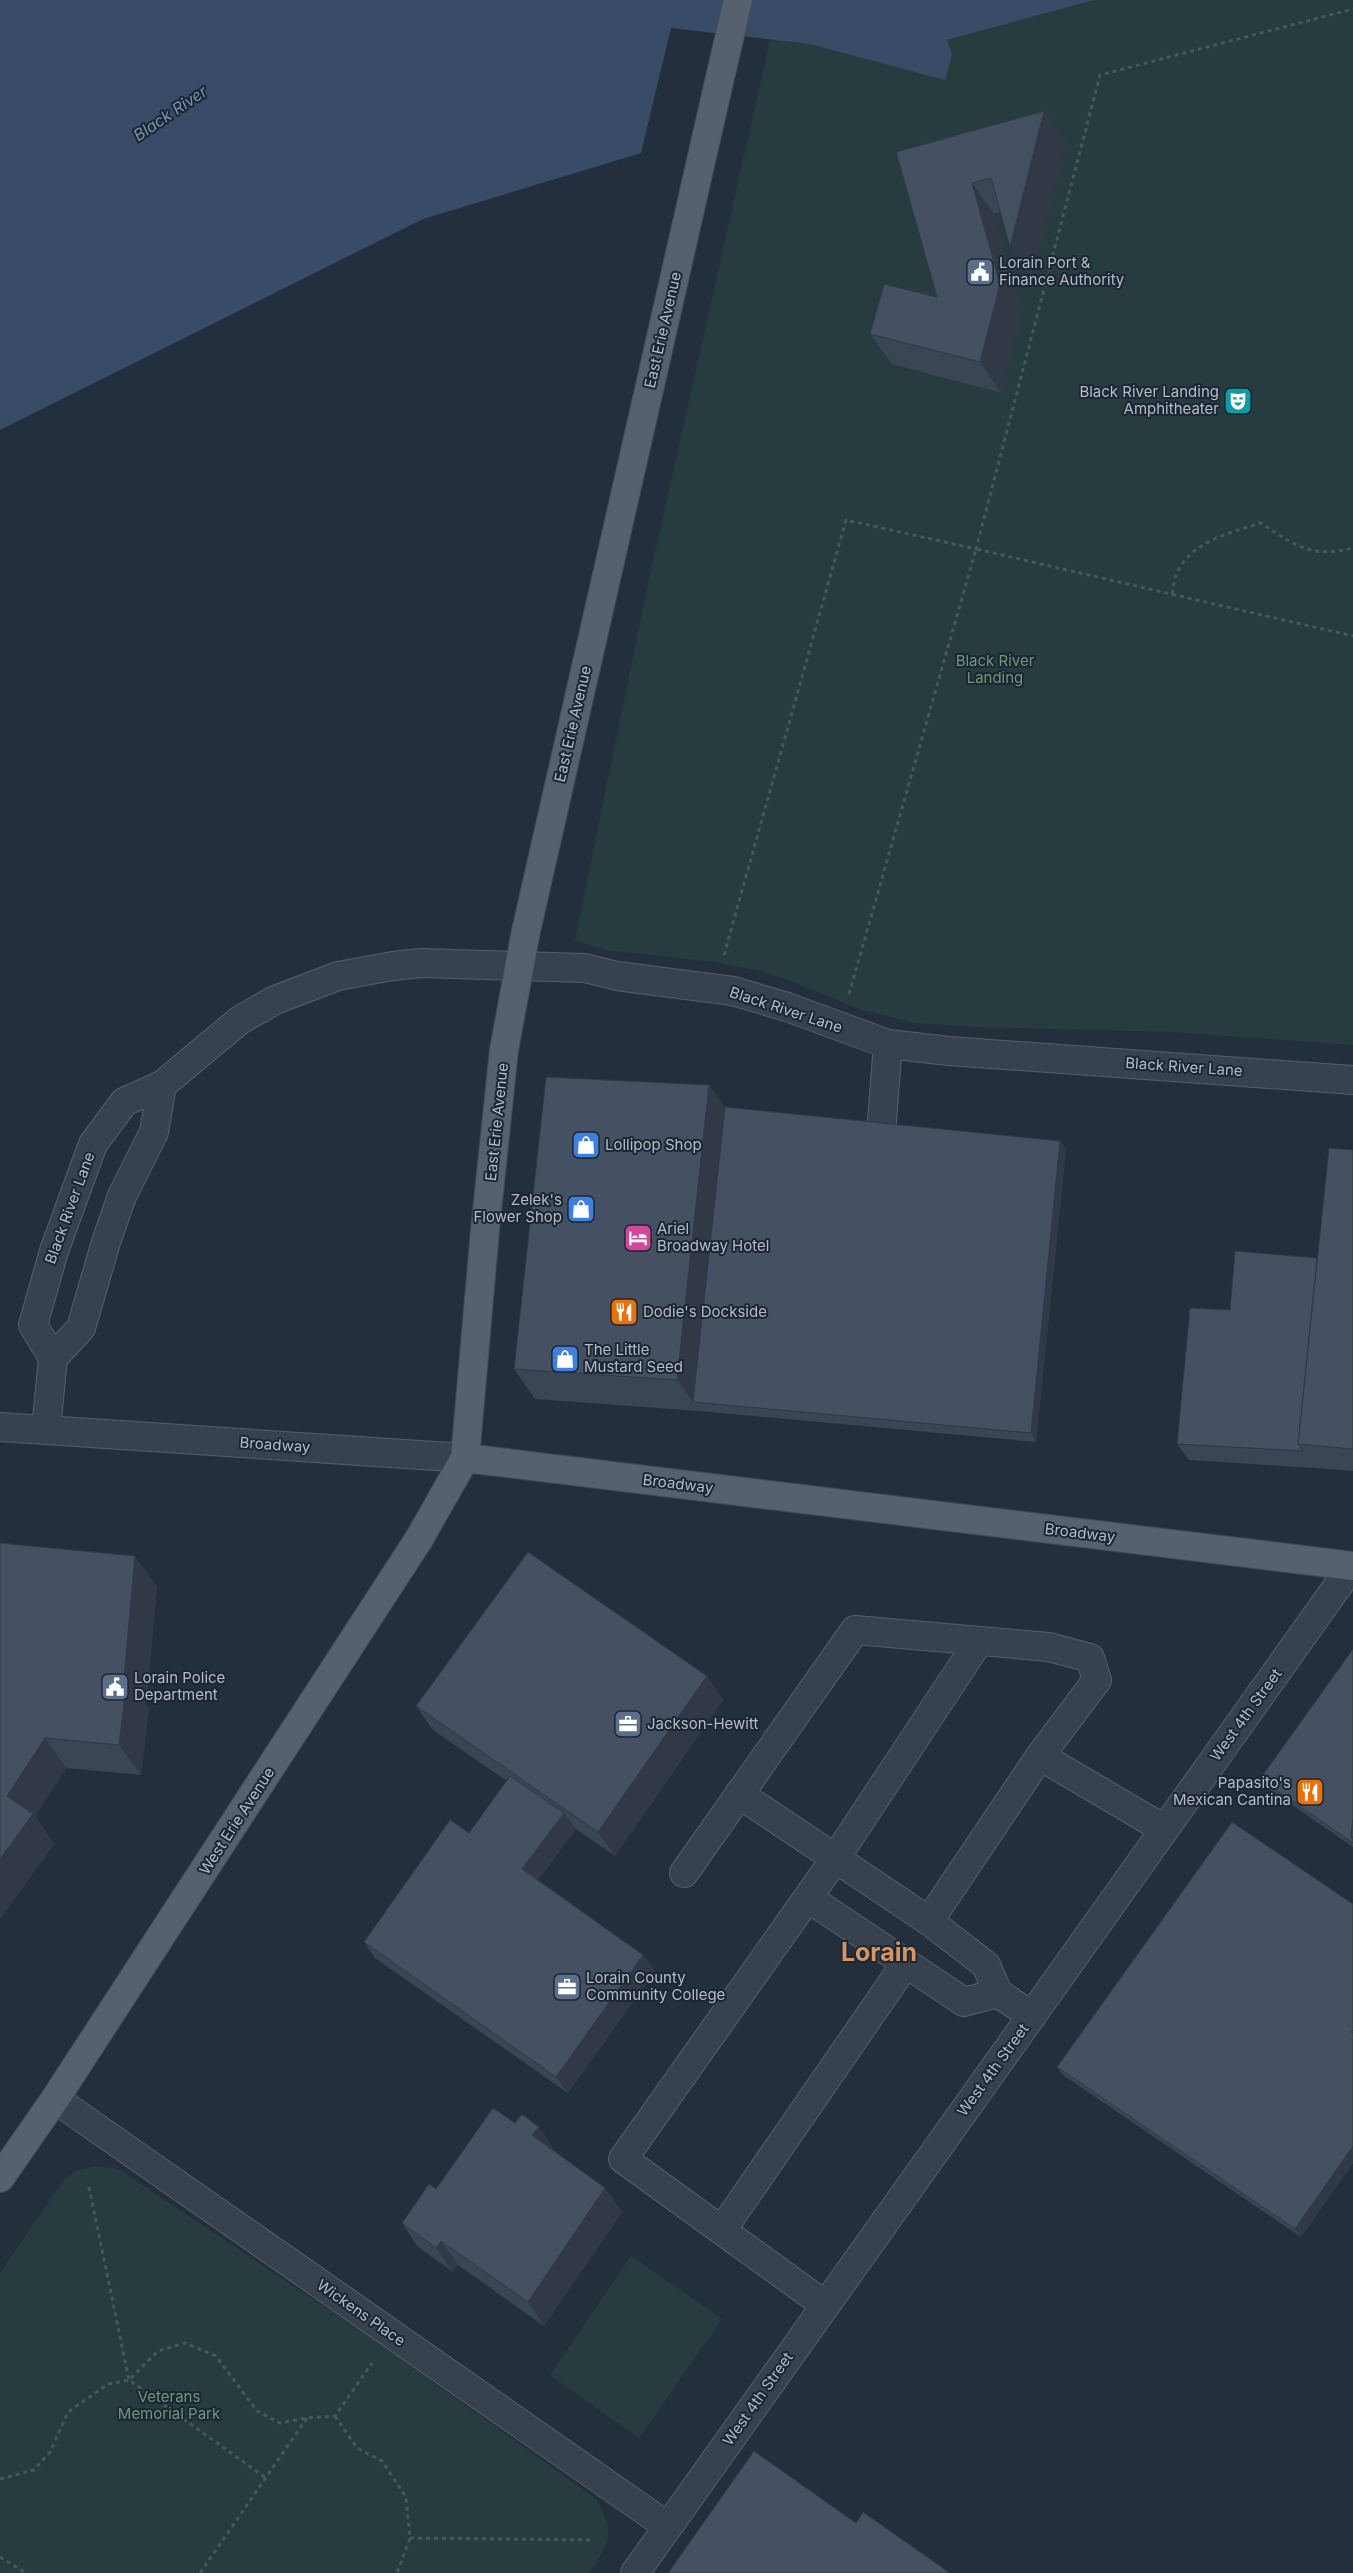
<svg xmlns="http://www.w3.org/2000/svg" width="1353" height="2573" font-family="Inter,sans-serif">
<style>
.green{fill:#263c3f}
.water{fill:#394c67}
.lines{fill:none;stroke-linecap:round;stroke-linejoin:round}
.minor-casing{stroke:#565f6c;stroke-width:30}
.major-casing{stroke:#414a57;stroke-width:30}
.path{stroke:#44595c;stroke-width:3;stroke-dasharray:4 4;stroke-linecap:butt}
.minor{stroke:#38414e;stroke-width:28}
.major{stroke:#56606e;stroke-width:28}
.major-bridge-casing{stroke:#414a57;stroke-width:30;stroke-linecap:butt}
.major-bridge{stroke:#56606e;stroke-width:28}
.wall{fill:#3b4654}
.shaded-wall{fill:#303945}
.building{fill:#455162;stroke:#303945}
.labels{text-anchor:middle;stroke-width:4;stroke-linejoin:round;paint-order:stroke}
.poi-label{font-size:15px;fill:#b4bcc9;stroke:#1d2633;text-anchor:start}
.street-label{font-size:15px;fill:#b4bcc9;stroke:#1d2633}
.park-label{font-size:15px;fill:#6b9a76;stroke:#1d2633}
.water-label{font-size:16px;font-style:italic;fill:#7c92b1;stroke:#1d2633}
.town-label{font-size:25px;font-weight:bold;fill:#d59563;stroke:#1d2633}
</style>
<rect width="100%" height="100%" fill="#242f3e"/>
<g class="green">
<polygon points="1094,0 1353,0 1353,1045 1173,1032 974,1027 914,1023 859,1009 788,980 759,971 715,962 606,950 575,941 647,588 770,40 810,44 947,40"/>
<path d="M95,2166L116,2168L126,2174L383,2346L596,2499C616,2533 610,2542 589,2573H0V2273L64,2180L76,2171Z"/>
<polygon points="631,2256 722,2319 639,2438 550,2375"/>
</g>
<polygon class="water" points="0,0 1094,0 947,40 952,55 945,80 810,44 671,28 641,153 423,219 0,430"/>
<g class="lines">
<defs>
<g id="minor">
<polyline points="162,1085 154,1132 122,1196 106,1242 81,1328 53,1358 33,1325 54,1251 93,1144 124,1102 162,1085 240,1020 275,1000 338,976 393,966 421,963 585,968 617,976 733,991 787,1007 888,1044 949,1051 1353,1080"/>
<polyline points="879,1159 888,1044"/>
<polyline points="0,1427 465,1458"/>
<polyline points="46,1430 53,1358"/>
<polyline points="1040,1756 1164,1829"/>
<polyline points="739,1794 929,1921 986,1965 998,1993 1032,2016"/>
<polyline points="684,1873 855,1630 1049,1647 1090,1658 1097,1680 1040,1756 929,1921"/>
<polyline points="808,1898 964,2002 998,1993"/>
<polyline points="55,2099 667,2526"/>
<polyline points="722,2230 906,1963"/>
<polyline points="825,2305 623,2159 835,1859 979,1641"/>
<polyline points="635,2573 1352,1566"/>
</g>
<g id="major">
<polyline points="716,95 738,0"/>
<polyline points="465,1458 1353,1566"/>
<polyline points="0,2178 55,2099 419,1539 465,1458 485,1230"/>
</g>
</defs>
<use href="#minor" class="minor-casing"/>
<use href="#major" class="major-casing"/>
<g class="path">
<path d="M1172,594C1174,586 1174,577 1178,571C1192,541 1233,532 1261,523C1294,545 1312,559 1353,548"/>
<polyline points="724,955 846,520 976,549 1100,75 1353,9"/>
<polyline points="849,994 976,549 1353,636"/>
<polyline points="89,2187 129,2380 266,2478"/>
<polyline points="335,2416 357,2448 382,2461 406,2497 410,2538 397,2573"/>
<polyline points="0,2479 34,2470 50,2452 68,2412 108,2384 129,2380 158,2351 185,2343 216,2356 257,2411 280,2423 307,2418 335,2416 372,2363"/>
<polyline points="410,2538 593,2540"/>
<polyline points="0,2557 26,2573"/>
<polyline points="200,2573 307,2418"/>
</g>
<use href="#minor" class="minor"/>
<use href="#major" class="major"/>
<defs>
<polyline id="major-bridge" points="485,1230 504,1050 526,931 716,95"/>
</defs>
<use href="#major-bridge" class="major-bridge-casing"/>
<use href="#major-bridge" class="major-bridge"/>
</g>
<g class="wall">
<polygon points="1044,111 1066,141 1031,278 1010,247 1000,212 994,214 1021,314 1001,393 892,364 870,334 937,297 896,152"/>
<polygon points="709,1085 725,1107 1060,1141 1066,1149 1036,1442 699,1411 535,1399 514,1369"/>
<polygon points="1353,1150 1353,1471 1315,1468 1189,1460 1177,1444 1230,1310 1317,1258"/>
<polygon points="0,1543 157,1587 146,1704 149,1709 141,1775 66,1768 35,1816 54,1844 0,1919"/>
<polygon points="1353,1649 1353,1847 1266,1787 1260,1779"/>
<polygon points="707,1676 723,1700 615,1856 576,1829 538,1880 643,1955 655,1971 568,2093 375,1958 364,1942 469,1833 507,1781 433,1730 416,1706"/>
<polygon points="1353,1904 1353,2163 1301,2237 1063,2075 1057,2067"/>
<polygon points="515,2123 539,2127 555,2151 555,2152 605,2188 622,2212 544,2326 458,2265 453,2272 418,2247 402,2223 436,2189"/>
</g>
<g class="shaded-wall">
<polygon points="1044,111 1066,141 1031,278 1010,247"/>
<polygon points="972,183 994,214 1021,314 1001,393 980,362"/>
<polygon points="709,1085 731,1116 693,1402 677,1380"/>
<polygon points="1060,1141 1066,1149 1036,1442 1031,1433"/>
<polygon points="135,1556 157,1587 146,1704 149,1709 141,1775 119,1745 124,1677"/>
<polygon points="707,1676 723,1700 615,1856 598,1832"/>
<polygon points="45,1738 66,1768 35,1816 54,1844 0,1919 0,1859 7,1796"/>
<polygon points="564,1813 576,1829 534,1885 522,1869"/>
<polygon points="643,1955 655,1971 568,2093 556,2077"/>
<polygon points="539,2127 555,2151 549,2159 532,2135"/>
<polygon points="1353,2146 1353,2163 1301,2237 1295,2229"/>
<polygon points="605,2188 622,2212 544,2326 528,2302"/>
<polygon points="441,2241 458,2265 453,2272 436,2248"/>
</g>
<g class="building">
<polygon points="1044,111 1010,247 991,178 972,183 1000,284 980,362 870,334 884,284 937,297 896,152"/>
<polygon points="546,1077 709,1085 677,1380 514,1369"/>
<polygon points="725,1107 1060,1141 1031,1433 693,1402"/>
<polygon points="1329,1148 1353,1150 1353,1449 1298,1444"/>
<polygon points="1235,1251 1317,1258 1298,1444 1303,1451 1177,1444 1190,1308 1230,1310"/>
<polygon points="0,1543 135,1556 124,1677 127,1678 119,1745 45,1738 7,1796 33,1814 0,1859"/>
<polygon points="528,1552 707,1676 598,1832 416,1706"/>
<polygon points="1353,1649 1353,1819 1351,1837 1353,1840 1353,1843 1260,1779"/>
<polygon points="510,1776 564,1813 522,1869 643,1955 556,2077 364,1942 450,1820 469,1833"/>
<polygon points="1353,1819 1353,1837 1351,1837"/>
<polygon points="1232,1822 1353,1904 1353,2030 1351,2032 1353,2033 1353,2146 1295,2229 1057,2067"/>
<polygon points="493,2108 515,2123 522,2114 539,2127 532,2135 605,2188 528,2302 441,2241 436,2248 402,2223 429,2184 436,2189"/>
<polygon points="754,2451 856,2523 863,2512 950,2573 668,2573"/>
</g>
<defs>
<symbol id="civic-square" viewBox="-11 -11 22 22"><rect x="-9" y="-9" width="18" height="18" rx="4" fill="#5c6f8a" stroke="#1d2633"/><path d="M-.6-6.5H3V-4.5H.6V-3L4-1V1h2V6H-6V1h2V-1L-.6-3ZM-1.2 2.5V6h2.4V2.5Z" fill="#fff"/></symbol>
<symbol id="theatre-square" viewBox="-11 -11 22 22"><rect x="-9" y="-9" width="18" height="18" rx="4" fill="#0f9aa8" stroke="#1d2633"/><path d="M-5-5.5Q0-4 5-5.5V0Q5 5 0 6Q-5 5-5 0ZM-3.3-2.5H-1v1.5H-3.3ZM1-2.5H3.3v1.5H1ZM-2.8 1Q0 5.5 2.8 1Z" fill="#fff"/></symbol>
<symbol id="shop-square" viewBox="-11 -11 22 22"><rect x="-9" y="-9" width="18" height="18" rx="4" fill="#3f7fe0" stroke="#1d2633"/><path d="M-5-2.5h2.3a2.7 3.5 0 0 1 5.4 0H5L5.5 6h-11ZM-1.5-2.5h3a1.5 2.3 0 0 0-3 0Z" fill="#fff"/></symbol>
<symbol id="hotel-square" viewBox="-11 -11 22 22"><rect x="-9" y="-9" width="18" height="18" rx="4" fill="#d1479c" stroke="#1d2633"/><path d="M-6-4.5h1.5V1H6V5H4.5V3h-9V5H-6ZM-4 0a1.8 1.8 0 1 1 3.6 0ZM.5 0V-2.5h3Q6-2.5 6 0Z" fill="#fff"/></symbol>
<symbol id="restaurant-square" viewBox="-11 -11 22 22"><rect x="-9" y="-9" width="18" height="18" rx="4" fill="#e8710a" stroke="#1d2633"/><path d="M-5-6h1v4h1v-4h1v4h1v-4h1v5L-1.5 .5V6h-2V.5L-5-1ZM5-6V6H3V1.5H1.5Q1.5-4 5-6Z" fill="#fff"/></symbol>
<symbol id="office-square" viewBox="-11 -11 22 22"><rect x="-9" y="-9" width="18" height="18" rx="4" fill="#5c6f8a" stroke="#1d2633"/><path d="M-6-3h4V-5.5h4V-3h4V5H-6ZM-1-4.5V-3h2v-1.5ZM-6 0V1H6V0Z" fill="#fff"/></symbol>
</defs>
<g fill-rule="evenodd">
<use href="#civic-square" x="964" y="256" width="32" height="32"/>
<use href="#theatre-square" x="1222" y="385" width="32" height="32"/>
<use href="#shop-square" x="570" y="1129" width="32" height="32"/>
<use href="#shop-square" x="565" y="1193" width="32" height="32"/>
<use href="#hotel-square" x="622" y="1222" width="32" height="32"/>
<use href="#restaurant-square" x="608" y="1296" width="32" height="32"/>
<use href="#shop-square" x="549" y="1343" width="32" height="32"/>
<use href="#civic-square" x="99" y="1671" width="32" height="32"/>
<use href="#office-square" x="612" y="1708" width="32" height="32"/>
<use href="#restaurant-square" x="1294" y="1776" width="32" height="32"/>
<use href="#office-square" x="551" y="1971" width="32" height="32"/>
</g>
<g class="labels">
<g class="poi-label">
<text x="999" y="268">Lorain Port &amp;<tspan x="999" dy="17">Finance Authority</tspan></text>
<text x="1219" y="397" text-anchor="end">Black River Landing<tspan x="1219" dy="17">Amphitheater</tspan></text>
<text x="605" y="1150">Lollipop Shop</text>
<text x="562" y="1205" text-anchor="end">Zelek's<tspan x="562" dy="17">Flower Shop</tspan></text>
<text x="657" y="1234">Ariel<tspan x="657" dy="17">Broadway Hotel</tspan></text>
<text x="643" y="1317">Dodie's Dockside</text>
<text x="584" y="1355">The Little<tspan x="584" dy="17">Mustard Seed</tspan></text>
<text x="134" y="1683">Lorain Police<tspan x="134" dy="17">Department</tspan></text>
<text x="647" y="1729">Jackson-Hewitt</text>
<text x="1291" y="1788" text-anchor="end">Papasito's<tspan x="1291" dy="17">Mexican Cantina</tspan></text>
<text x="586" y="1983">Lorain County<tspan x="586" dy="17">Community College</tspan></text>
</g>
<g class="street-label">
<text transform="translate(663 330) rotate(-77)" y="5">East Erie Avenue</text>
<text transform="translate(573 724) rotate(-77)" y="5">East Erie Avenue</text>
<text transform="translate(786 1010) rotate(18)" y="5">Black River Lane</text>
<text transform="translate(1184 1067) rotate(4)" y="5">Black River Lane</text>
<text transform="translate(497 1122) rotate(-84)" y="5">East Erie Avenue</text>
<text transform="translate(70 1208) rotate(-70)" y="5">Black River Lane</text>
<text transform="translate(275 1445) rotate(4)" y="5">Broadway</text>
<text transform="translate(678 1484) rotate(7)" y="5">Broadway</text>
<text transform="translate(1080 1533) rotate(7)" y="5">Broadway</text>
<text transform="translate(1246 1715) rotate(-54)" y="5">West 4th Street</text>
<text transform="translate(237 1821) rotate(-57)" y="5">West Erie Avenue</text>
<text transform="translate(993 2070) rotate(-54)" y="5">West 4th Street</text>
<text transform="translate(361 2313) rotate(35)" y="5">Wickens Place</text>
<text transform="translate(758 2399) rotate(-55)" y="5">West 4th Street</text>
</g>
<g class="park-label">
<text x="995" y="666">Black River<tspan x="995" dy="17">Landing</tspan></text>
<text x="169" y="2402">Veterans<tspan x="169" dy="17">Memorial Park</tspan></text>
</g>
<g class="water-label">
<text transform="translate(170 113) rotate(-34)" y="6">Black River</text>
</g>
<g class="town-label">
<text x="879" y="1961">Lorain</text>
</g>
</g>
</svg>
